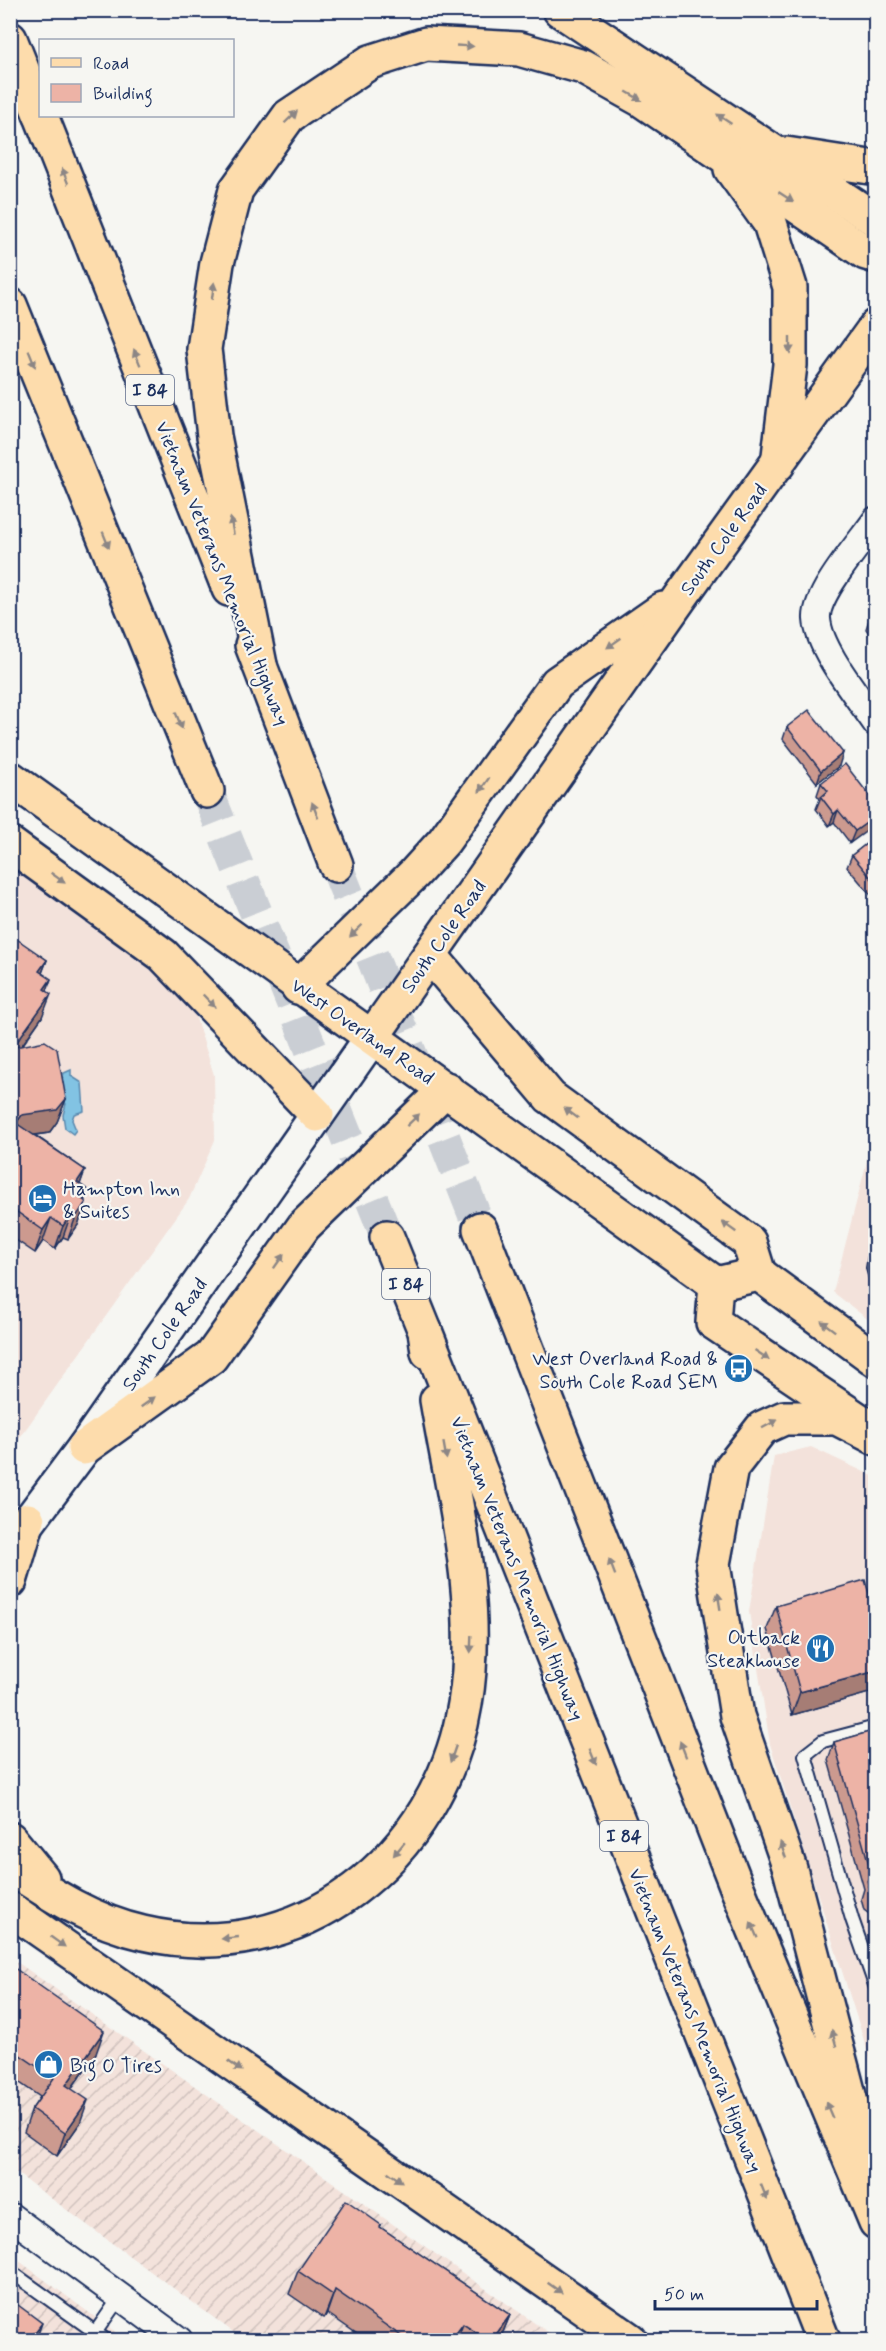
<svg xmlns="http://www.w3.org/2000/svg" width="886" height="2351" font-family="Mynerve,sans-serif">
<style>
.built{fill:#f3e2db}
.industrial{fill:url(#industrial-furrows)}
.water{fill:#82c3e3;stroke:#5988ae;stroke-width:1.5}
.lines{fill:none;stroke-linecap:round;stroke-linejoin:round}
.highway-tunnel{stroke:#caced4;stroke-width:33;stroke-dasharray:33 16;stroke-linecap:butt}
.lane-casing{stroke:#1b2f5e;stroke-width:16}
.street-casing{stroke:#1b2f5e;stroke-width:30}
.secondary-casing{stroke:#1b2f5e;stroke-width:38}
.primary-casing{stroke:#1b2f5e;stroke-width:38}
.highway-casing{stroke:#1b2f5e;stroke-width:38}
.lane{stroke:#f6f6f2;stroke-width:12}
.street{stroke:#f6f6f2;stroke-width:26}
.secondary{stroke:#f6f6f2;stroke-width:33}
.primary{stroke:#fddcac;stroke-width:33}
.highway{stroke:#fddcac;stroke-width:33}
.wall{fill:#cc9a8f;stroke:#1b2f5e;stroke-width:1.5}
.shaded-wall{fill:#a67d74;stroke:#1b2f5e;stroke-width:1.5}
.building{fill:#edb3a6;stroke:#1b2f5e;stroke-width:1.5}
.oneway{fill:#8c8685}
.labels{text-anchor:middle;stroke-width:4.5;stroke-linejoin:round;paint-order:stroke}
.shield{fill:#f6f6f2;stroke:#5d6b8a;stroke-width:1.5}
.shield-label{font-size:18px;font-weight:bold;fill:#1b2f5e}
.street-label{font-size:20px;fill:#1b2f5e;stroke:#f6f6f2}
.poi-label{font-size:20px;fill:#1b2f5e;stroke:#f6f6f2;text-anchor:start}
</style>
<defs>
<pattern id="industrial-furrows" width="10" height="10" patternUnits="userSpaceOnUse" patternTransform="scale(1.5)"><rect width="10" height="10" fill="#f3e2db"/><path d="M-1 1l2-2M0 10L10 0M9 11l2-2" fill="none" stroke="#d0c2be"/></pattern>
</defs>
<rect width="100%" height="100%" fill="#f6f6f2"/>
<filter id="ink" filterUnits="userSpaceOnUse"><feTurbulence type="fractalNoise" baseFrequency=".0167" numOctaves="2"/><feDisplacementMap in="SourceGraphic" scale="12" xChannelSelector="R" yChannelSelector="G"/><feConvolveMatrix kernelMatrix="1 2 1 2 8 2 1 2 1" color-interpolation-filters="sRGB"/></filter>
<g filter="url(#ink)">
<g class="built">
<polygon points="11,858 154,962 195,1015 214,1075 215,1140 189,1199 11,1450"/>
<polygon points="875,1130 875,1325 833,1292"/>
<polygon points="811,1447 875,1477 875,2075 770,1744 749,1612 774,1456"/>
</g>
<g class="industrial">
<polygon points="11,1958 559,2340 244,2340 11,2169"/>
<polygon points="11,2255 126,2340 11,2340"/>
</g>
<polygon class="water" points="71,1070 71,1076 82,1083 84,1111 74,1114 72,1120 76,1130 73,1134 65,1128 63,1115 66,1104 60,1101 59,1089 64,1073"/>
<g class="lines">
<g class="highway-tunnel">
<polyline points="207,791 387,1237"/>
<polyline points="336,865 480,1229"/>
</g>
<defs>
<g id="lane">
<polyline points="876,1250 873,1268 876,1278"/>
<polyline points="876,1727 823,1741 805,1755 852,1919 876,1988"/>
<polyline points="10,2271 106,2340"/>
<polyline points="90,2340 120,2297"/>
</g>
<g id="street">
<path d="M876,520C861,542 815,594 817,619C819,650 858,696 876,723"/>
<polyline points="10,2216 179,2340"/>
</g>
<polyline id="secondary" points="12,1544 84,1448 372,1037"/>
<g id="primary">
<polyline points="10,778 716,1284 759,1274 876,1360"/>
<polyline points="10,844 163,955 317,1115"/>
<polyline points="430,955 550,1097 749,1242 759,1274"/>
<polyline points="298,987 414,874 444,841 557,683 663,609"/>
<polyline points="372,1037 680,598 876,326"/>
<polyline points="716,1284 713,1322 869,1427"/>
<polyline points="84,1448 211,1357 304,1226 446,1089"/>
</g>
<g id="highway">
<polyline points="560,10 876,220"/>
<polyline points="10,39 40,114"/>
<polyline points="41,116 229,589"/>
<polyline points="786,154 876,168"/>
<polyline points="731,169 770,223 790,287 790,365 778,464"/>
<polyline points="10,305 207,791"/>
<polyline points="252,645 336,865"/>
<polyline points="260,665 214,436 204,349 217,263 236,190 289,116 370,62 426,44 519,49 583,67 642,100 866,253 876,256"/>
<polyline points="480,1229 738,1890 876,2222"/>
<polyline points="387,1237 425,1331 428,1352"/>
<polyline points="425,1331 823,2340"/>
<polyline points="10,1581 28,1520"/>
<polyline points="10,1839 42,1878"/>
<path d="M10,1867C52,1896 94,1922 143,1933C300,1970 440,1857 465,1704C482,1603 454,1500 437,1400"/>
<polyline points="10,1909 630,2340"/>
<polyline points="862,2145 790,1869 737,1716 713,1564 731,1468 762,1428 784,1418 837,1418 876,1438"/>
</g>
</defs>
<use href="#lane" class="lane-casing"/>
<use href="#street" class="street-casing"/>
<use href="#secondary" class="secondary-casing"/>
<use href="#primary" class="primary-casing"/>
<use href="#highway" class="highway-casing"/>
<use href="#lane" class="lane"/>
<use href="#street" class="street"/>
<use href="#secondary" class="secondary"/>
<use href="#primary" class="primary"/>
<use href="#highway" class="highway"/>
</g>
<g class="wall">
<polygon points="853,10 863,10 860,15"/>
<polygon points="876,613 876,644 866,629 870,617"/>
<polygon points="787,727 839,766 817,783 783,739"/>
<polygon points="821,783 876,804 850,843 834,822 829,826 816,809 820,799 817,795"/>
<polygon points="876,836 876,901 847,867 852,855"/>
<polygon points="10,936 47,960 42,973 47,991 42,1017 22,1046 66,1099 57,1122 49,1133 35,1135 85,1170 80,1184 84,1200 86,1202 78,1225 68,1239 63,1237 55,1249 43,1241 35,1253 10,1236"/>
<polygon points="776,1606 876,1617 876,1691 792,1715 767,1629"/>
<polygon points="876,1730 876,1919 864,1910 861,1899 864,1889 828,1760 834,1742"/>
<polygon points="10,1965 96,2054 71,2089 80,2123 57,2156 24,2132 32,2109 40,2097 10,2076"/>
<polygon points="381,2225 380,2227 510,2315 501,2337 499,2340 366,2340 327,2313 324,2318 289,2294 298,2271"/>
</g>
<g class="shaded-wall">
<polygon points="843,753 839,766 817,783 821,771"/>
<polygon points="838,810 834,822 829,826 834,814"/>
<polygon points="876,816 876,824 850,843 855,831"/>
<polygon points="47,960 38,983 39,971"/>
<polygon points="51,979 43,1002 44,989"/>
<polygon points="51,994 42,1017 10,1062 10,1058 16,1043"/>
<polygon points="66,1099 57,1122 49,1133 13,1138 16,1123 22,1115"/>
<polygon points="85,1170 77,1193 77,1182"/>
<polygon points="88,1190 81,1209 86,1202 78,1225 68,1239 82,1199"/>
<polygon points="71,1214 63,1237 55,1249 63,1226"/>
<polygon points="51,1218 43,1241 35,1253 43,1230"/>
<polygon points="876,1671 876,1691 792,1715 800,1692"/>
<polygon points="104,2031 96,2054 57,2108 66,2085"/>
<polygon points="88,2100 80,2123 57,2156 65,2133"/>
<polygon points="335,2290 327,2313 324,2318 333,2295"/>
<polygon points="510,2315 501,2337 499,2340 492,2340"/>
<polygon points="42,2323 36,2340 29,2340"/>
<polygon points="463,2324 457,2340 451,2340"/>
</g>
<g class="building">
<polygon points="876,613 876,625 870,617"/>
<polygon points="809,710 843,753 821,771 787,727"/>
<polygon points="845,764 876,804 876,816 855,831 838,810 834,814 821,797 828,791 821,783"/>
<polygon points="876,836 876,884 852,855"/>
<polygon points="11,935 47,960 39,971 51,979 44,989 51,994 16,1043 10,1039 10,936"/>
<polygon points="45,1041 57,1049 66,1099 57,1110 22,1115 16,1123 85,1170 77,1182 88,1190 82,1199 86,1202 76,1217 71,1214 63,1226 51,1218 43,1230 10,1207 10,1048"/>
<polygon points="865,1580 876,1617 876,1671 800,1692 776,1606"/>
<polygon points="876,1730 876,1897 870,1893 867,1881 872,1875 834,1742"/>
<polygon points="10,1965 104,2031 66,2085 88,2100 65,2133 32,2109 54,2078 10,2048"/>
<polygon points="346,2200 381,2225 380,2227 510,2315 492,2340 488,2340 463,2324 451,2340 407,2340 335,2290 333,2295 298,2271"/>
<polygon points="10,2299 42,2323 29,2340 10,2340"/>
</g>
<defs><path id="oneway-solid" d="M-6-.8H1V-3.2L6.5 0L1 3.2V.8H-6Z" transform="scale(1.5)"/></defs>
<g class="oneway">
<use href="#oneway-solid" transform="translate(465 46) rotate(3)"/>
<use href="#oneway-solid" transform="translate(634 96) rotate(30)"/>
<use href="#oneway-solid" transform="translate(291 117) rotate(-44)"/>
<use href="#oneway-solid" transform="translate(724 119) rotate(-146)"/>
<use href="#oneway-solid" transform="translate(65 176) rotate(-112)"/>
<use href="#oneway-solid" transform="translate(786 197) rotate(33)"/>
<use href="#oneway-solid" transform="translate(213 291) rotate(-82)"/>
<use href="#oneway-solid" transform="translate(790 345) rotate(90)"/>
<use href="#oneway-solid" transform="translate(137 357) rotate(-112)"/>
<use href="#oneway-solid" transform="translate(32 359) rotate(68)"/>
<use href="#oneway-solid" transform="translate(232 526) rotate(-101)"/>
<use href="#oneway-solid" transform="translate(106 540) rotate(68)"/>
<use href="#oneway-solid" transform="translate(614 643) rotate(145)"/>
<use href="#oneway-solid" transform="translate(179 721) rotate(68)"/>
<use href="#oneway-solid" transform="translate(484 785) rotate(125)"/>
<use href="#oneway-solid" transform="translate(315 810) rotate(-111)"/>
<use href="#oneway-solid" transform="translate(58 878) rotate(36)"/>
<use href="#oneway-solid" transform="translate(356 931) rotate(136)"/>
<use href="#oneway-solid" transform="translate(209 1001) rotate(46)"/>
<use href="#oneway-solid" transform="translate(571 1113) rotate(-143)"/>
<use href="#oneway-solid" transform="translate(413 1120) rotate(-43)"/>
<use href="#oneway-solid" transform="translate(729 1227) rotate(-144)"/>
<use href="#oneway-solid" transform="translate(279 1261) rotate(-55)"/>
<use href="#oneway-solid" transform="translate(828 1326) rotate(-143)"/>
<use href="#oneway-solid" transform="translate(762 1355) rotate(34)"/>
<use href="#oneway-solid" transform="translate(148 1402) rotate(-36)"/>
<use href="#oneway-solid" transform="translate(770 1424) rotate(-28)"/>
<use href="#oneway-solid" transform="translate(445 1451) rotate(80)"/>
<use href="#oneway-solid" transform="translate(612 1567) rotate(-111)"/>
<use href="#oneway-solid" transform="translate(719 1601) rotate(-99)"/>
<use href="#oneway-solid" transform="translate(471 1644) rotate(92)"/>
<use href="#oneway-solid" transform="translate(683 1749) rotate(-111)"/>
<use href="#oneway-solid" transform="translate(453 1754) rotate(109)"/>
<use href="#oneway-solid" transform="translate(593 1757) rotate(68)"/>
<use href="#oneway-solid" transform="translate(399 1849) rotate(130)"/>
<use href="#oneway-solid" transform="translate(783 1850) rotate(-109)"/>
<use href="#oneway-solid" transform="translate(754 1930) rotate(-113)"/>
<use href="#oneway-solid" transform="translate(230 1938) rotate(174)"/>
<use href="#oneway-solid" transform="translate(58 1942) rotate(35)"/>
<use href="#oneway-solid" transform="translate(834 2038) rotate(-105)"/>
<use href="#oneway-solid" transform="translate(235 2066) rotate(35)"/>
<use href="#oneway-solid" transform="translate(829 2110) rotate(-113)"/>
<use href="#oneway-solid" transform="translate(395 2177) rotate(35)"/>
<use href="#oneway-solid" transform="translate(764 2192) rotate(68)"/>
<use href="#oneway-solid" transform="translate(555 2288) rotate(35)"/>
</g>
</g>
<defs>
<symbol id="hotel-disc" viewBox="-11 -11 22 22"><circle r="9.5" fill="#1f6fb2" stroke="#f6f6f2"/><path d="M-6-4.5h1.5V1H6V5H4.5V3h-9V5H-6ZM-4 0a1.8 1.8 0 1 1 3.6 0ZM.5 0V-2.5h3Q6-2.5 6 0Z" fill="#fff"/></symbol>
<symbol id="bus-disc" viewBox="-11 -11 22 22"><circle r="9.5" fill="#1f6fb2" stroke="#f6f6f2"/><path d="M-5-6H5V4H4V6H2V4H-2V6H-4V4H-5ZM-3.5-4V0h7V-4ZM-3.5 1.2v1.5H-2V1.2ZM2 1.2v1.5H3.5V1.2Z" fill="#fff"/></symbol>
<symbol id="restaurant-disc" viewBox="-11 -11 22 22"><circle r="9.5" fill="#1f6fb2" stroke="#f6f6f2"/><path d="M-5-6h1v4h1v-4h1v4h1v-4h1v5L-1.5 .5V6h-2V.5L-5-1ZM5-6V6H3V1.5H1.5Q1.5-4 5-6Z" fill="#fff"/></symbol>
<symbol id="shop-disc" viewBox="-11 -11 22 22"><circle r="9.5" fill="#1f6fb2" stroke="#f6f6f2"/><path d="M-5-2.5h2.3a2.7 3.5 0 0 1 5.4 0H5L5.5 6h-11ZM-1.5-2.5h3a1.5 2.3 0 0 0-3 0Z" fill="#fff"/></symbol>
</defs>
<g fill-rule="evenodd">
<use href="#hotel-disc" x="26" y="1182" width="33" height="33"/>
<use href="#bus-disc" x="722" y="1352" width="33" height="33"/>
<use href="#restaurant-disc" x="804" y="1632" width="33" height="33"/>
<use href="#shop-disc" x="32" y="2048" width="33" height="33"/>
</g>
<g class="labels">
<g class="shield">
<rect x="126" y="375" width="48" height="30" rx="4.5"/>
<rect x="382" y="1269" width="48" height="30" rx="4.5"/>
<rect x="600" y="1821" width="48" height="30" rx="4.5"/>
</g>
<g class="shield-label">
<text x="150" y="396">I 84</text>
<text x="406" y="1290">I 84</text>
<text x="624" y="1842">I 84</text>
</g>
<g class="street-label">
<text transform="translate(723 539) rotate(-54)" y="7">South Cole Road</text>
<text transform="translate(223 573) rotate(68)" y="7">Vietnam Veterans Memorial Highway</text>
<text transform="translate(443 936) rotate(-55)" y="7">South Cole Road</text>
<text transform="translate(363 1031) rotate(35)" y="7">West Overland Road</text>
<text transform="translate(164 1334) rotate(-55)" y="7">South Cole Road</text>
<text transform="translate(518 1568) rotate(68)" y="7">Vietnam Veterans Memorial Highway</text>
<text transform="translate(696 2020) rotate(68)" y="7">Vietnam Veterans Memorial Highway</text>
</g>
<g class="poi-label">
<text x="63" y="1195">Hampton Inn<tspan x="63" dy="23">&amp; Suites</tspan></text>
<text x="718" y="1365" text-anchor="end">West Overland Road &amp;<tspan x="718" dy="23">South Cole Road SEM</tspan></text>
<text x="800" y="1644" text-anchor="end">Outback<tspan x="800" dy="23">Steakhouse</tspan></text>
<text x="70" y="2072">Big O Tires</text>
</g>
</g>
<rect width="886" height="2351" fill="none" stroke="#f6f6f2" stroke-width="36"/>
<rect x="18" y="18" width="850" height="2315" fill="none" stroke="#1b2f5e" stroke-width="2" filter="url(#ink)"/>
<rect x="39" y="39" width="195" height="78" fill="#f6f6f2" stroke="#9ea6b7" stroke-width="1.5"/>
<rect x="51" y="58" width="30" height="9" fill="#fddcac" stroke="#9ea6b7" stroke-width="1.5"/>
<text x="93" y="69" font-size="18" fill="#1b2f5e">Road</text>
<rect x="51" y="84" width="30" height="18" fill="#edb3a6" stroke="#9ea6b7" stroke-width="1.5"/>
<text x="93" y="99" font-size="18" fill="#1b2f5e">Building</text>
<path d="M655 2300v9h162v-9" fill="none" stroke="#1b2f5e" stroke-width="3"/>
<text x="664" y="2300" font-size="18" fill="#1b2f5e" stroke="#f6f6f2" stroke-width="4.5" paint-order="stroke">50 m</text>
</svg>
